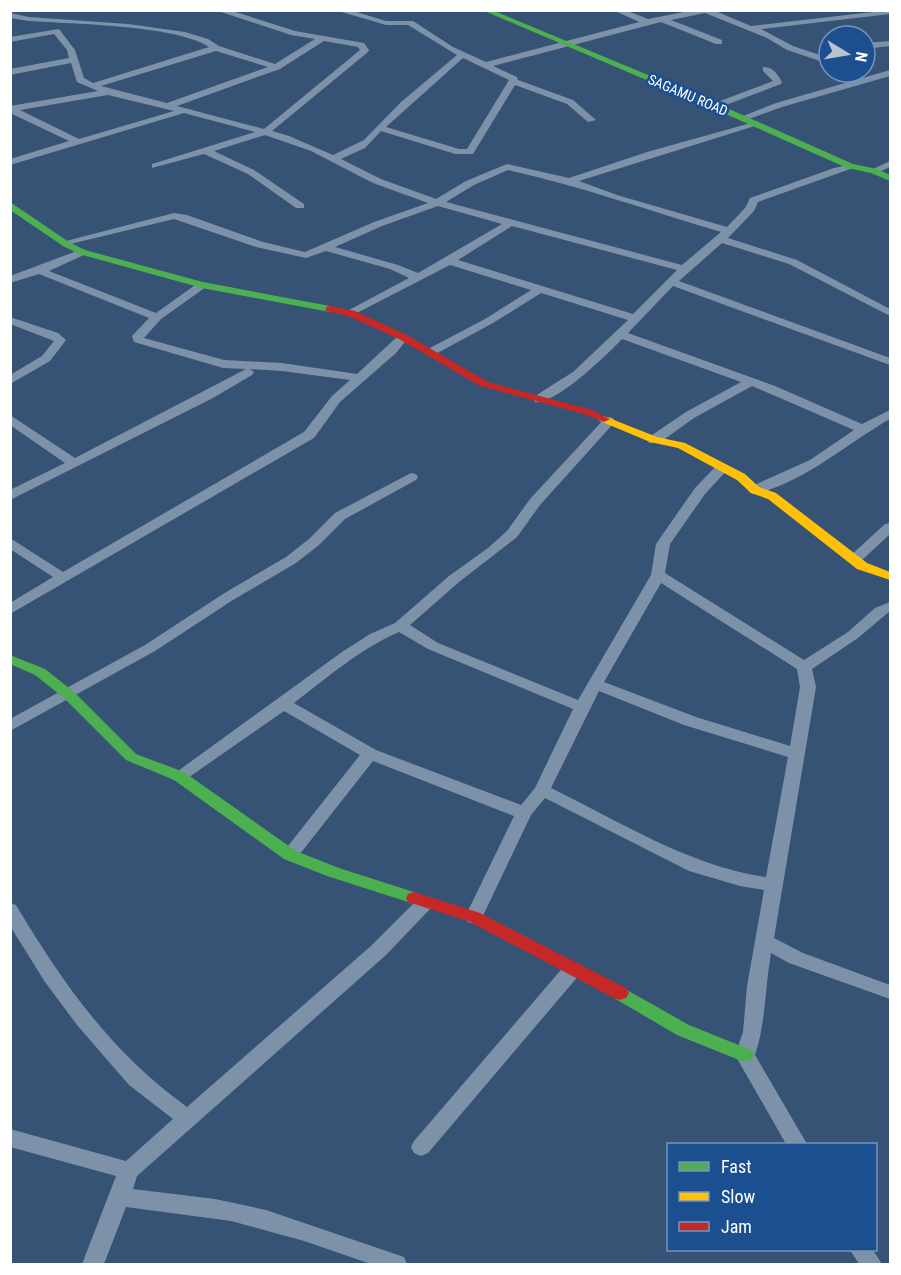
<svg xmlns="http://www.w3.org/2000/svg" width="901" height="1275" font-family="'Roboto Condensed',sans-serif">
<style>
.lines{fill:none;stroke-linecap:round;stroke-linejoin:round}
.street{fill:#7d92a8;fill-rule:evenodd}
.fast{fill:#4caf50;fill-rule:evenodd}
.slow{fill:#ffc107;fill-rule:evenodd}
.jam{fill:#c62828;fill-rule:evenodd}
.labels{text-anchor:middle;stroke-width:5;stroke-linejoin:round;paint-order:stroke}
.far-street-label{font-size:14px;fill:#fff;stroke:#1b4f8f}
</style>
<rect width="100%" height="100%" fill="#365274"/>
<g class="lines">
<g class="street">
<path d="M215,10H229L295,31L364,43L369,50L368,52L272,131L289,136L333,155L364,140L401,102L457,55L408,25H386L335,10H350L386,21H413L453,47L486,62L639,22L613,10H625L648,19L694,10H713L751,26L890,10V14L761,29L793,46L829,58V64L787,50L767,38L705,13L671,20L722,40V44H716L661,22L493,66L517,77L518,80L573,100L596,120L588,122L567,104L515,85L473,154H455L381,131L365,148L341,159L381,179L436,199L466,181L507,164L569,178L647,152L758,121V125L579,181L617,195L727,227L745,208L750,198L834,168L853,164V168L758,202L754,211L728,238L797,260L890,309V316L789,264L722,243L679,281L890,358V365L673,286L628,333L775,386L862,424L890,410V419C846,444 805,482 755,494L750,493L748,490L750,487L810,460L854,430L752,386L694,418L659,443H649L648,440L649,437L686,412L741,382L622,339C608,354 554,406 535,402L533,399L535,396L573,372L628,320L541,293L493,323L430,357L424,353L426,350L485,319L531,290L450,265L351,316L345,313L347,311L409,278L390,269L326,251L306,258L256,247L174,219L62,246V242L174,213L187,215L263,242L305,252L374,222L428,203L373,183L311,151L265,135L214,151L254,170L304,204V208H296L248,174L204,154L152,168V164L255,132L184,113L10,165V159L69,141L10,113V106L98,91L77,82L71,63L10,75V69L69,58L67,50L54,34L10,42V37L59,29L75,50L84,78L93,83L209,47C176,25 72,24 29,21L10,18V13L29,17L128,24L185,32L208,39L219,46L275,64L315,39L291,35ZM324,41L358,47L360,50L264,129L177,106L280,69ZM216,51L268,67L167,103L101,86ZM463,58L509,80L467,149H459L386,127ZM108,95L174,111L79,139L20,110ZM508,170C580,186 650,211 721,232L682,265L446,202L474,185ZM438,206L502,224L418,273L398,265L335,247L382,226ZM512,226L677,270L633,314L458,260Z"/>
<polygon points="890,41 890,46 865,49 865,43"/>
<path d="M763,67C773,66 778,75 782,82L781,84L718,108H712V104L773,81L763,71Z"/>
<polygon points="890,70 890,76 782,107 746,120 738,118 776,103"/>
<polygon points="890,161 890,167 874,174 869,171"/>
<polygon points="82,249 86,250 86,254 49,271 156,313 198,283 206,283 206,287 161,319 144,338 224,360 282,363 357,374 399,335 407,335 409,337 396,353 340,402 314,438 10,614 10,603 53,577 10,549 10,538 63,572 304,432 332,396 350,380 282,371 250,369 254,372 252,375 213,398 10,500 10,490 65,463 10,425 10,415 75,458 246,369 223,368 134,342 132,336 149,318 39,274 10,283 10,276"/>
<polygon points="10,317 58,333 66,340 50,361 10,384 10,375 42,356 54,341 10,324"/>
<path d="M609,417L613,418L615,421L613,424L540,505L517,537L459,582L410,625L438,643L578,700L651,575L656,544L695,488L718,464L723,463L730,467L705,494L670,544L665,573L804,660L848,632L875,608L890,602V611L858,638L812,669L816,687L774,938L803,953L890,985V999L789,963L771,953C765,987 766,1022 755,1055L807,1144H786L735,1055L743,1032L747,986L764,890L740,886L689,871L545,798L531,815L480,922L474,924L468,922L465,917L514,816L373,761L296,859L290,861L284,859L281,855L284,851L360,755L284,711L185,780H173L171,776L342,652L370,634L395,623L449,576L488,548L507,531L530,499L605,418ZM661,583L797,669L800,687L790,746L696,717L604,682ZM399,632L428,649L573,709L535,788L521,805L376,750L294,703C328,677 360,649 399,632ZM599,691L684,725L788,757L766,877C689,866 621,822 551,788Z"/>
<polygon points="411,473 416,474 418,477 416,480 345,519 319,545 296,563 233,600 155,651 10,731 10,719 145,645 223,594 286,557 309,539 335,513"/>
<polygon points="890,523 890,534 860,562 850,562 848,559 850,556 885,524"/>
<path d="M425,896L431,898L434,903L431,908L386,955L137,1176L133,1189L215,1199L266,1210L404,1257L407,1264H371L304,1241L231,1221L126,1207L104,1264H82L116,1176L10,1147V1129L126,1161L173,1119L129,1085L77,1025L45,982L10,926V903L16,905C64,985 111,1052 187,1107L372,945L419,898Z"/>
<polygon points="573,962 580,964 582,969 580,974 428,1153 421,1156 414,1153 411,1147 414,1141 566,964"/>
<polygon points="850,1250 873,1250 882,1264 859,1264"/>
</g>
<g class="fast">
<polygon points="482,10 492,10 718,104 853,164 877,169 890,175 890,181 871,173 847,168 712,108"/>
<polygon points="10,202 69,242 85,250 203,282 330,306 335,309 330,312 202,288 79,254 63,246 10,210"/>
<polygon points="10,655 45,669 74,692 136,754 184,772 296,851 339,868 420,894 422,898 420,902 414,904 408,902 327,876 284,859 174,780 126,760 64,698 35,675 10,664"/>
<polygon points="620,986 689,1025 751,1050 754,1055 751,1060 745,1062 739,1060 677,1035 614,998 611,993 614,988"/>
</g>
<polygon class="slow" points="604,416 657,437 685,443 745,474 759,487 776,493 867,563 890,572 890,580 857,569 768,499 751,493 737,480 678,448 650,442 600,421 598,419"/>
<g class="jam">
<polygon points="330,306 355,311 407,335 488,382 592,410 610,419 604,422 584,414 480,386 399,339 348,316 326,311 326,307"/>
<polygon points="414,892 480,913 626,988 629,993 626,998 620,1000 614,998 468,921 408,902 406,898 408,894"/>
</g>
</g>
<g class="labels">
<g class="far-street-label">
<text transform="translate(688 95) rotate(23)" y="5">SAGAMU ROAD</text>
</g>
</g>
<rect width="901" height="1275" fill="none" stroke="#ffffff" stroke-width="24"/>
<rect x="667" y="1143" width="210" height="108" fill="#1b4f8f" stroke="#7695bc" stroke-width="1.5"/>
<rect x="679" y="1162" width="30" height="9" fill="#4caf50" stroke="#7695bc" stroke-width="1.5"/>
<text x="721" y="1173" font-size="18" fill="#ffffff">Fast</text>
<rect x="679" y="1192" width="30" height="9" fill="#ffc107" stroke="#7695bc" stroke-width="1.5"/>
<text x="721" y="1203" font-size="18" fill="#ffffff">Slow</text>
<rect x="679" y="1222" width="30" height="9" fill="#c62828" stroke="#7695bc" stroke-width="1.5"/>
<text x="721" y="1233" font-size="18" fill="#ffffff">Jam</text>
<g transform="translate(847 54) rotate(101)"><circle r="28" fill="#1b4f8f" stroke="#7695bc" stroke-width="1.5"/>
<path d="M0-4.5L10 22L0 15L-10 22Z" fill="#b9c2ce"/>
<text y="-9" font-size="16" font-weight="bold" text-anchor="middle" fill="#ffffff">N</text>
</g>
</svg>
